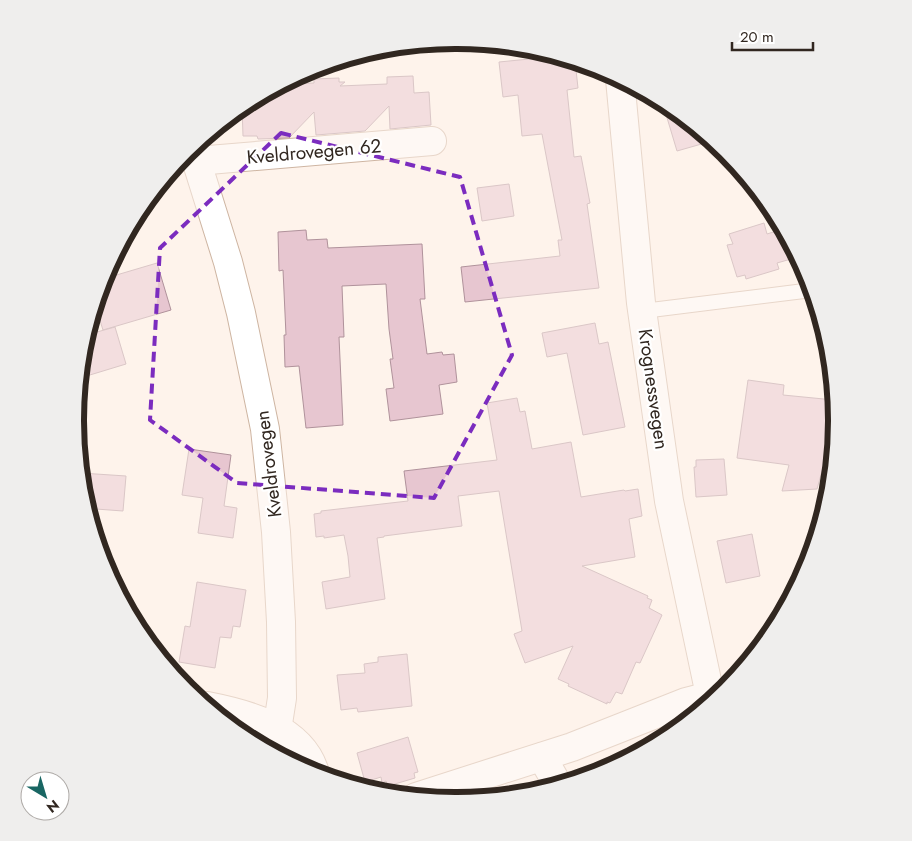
<svg xmlns="http://www.w3.org/2000/svg" width="912" height="841" font-family="Jost,sans-serif">
<style>
.building{fill:#e7c6d0;stroke:#b0929b}
.lines{fill:none;stroke-linecap:round;stroke-linejoin:round}
.service-casing{stroke:#ceb5a2;stroke-width:16}
.minor-casing{stroke:#ceb5a2;stroke-width:30}
.service{stroke:#fff;stroke-width:14}
.minor{stroke:#fff;stroke-width:28}
.marked{fill:none;stroke:#7b2cbf;stroke-width:4;stroke-dasharray:10 6;stroke-linejoin:round}
.labels{text-anchor:middle;stroke-width:4.5;stroke-linejoin:round;paint-order:stroke}
.street-label{font-size:19px;fill:#312720;stroke:#fff}
.rim{fill:none;stroke:#312720;stroke-width:6}
</style>
<rect width="100%" height="100%" fill="#fef3eb"/>
<g class="building">
<polygon points="560,56 575,61 578,88 567,90 574,157 581,156 590,203 587,204 599,288 465,302 461,267 560,256 558,240 562,240 542,134 522,136 518,95 503,97 499,62"/>
<polygon points="413,76 414,93 429,92 431,125 390,129 389,106 365,131 316,135 314,112 289,138 258,139 257,136 243,136 242,106 282,84 314,83 314,79 339,78 339,82 345,82 340,86 387,84 387,77"/>
<polygon points="662,101 668,104 712,141 677,151"/>
<polygon points="509,184 514,216 482,221 477,188"/>
<polygon points="764,223 767,234 783,229 798,257 777,263 779,269 746,279 745,275 737,277 727,245 733,244 729,234"/>
<polygon points="306,230 307,240 327,239 328,248 422,244 425,299 420,299 427,354 442,352 443,355 454,354 457,382 439,385 443,414 390,421 386,389 394,388 390,359 393,359 389,329 386,284 342,286 344,337 339,337 343,425 306,428 299,366 285,367 284,335 286,335 283,270 279,271 278,232"/>
<polygon points="157,263 171,310 103,330 95,305 103,279"/>
<polygon points="595,323 599,344 608,342 625,427 583,435 567,353 547,357 542,333"/>
<polygon points="115,327 126,364 80,378 83,346 86,335"/>
<polygon points="748,380 784,385 783,395 834,400 836,421 835,432 833,432 817,489 782,491 789,465 737,458"/>
<polygon points="517,398 520,412 525,411 532,449 571,442 581,497 624,490 625,491 638,489 642,516 629,519 635,557 582,566 648,596 647,598 652,600 649,608 662,615 640,663 636,662 622,694 616,692 610,703 607,702 607,704 568,686 569,684 558,679 573,646 525,663 514,634 522,631 499,491 458,496 462,526 384,536 384,537 377,538 385,599 326,609 322,582 350,577 348,556 344,535 324,538 324,536 316,537 314,514 321,513 321,511 408,501 404,471 497,460 487,403"/>
<polygon points="189,449 231,455 224,506 237,508 233,538 198,533 203,498 182,495"/>
<polygon points="724,459 727,495 696,497 694,467 696,467 696,460"/>
<polygon points="81,473 126,476 123,511 96,509 96,503 85,502"/>
<polygon points="752,534 760,576 726,583 717,541"/>
<polygon points="197,582 246,590 240,627 233,626 231,638 220,637 215,668 179,662 185,626 190,627"/>
<polygon points="407,654 412,706 358,712 357,708 341,710 337,675 365,673 364,664 378,662 378,657"/>
<polygon points="408,737 418,772 414,773 415,778 388,786 386,781 382,783 381,777 365,782 357,753"/>
</g>
<g class="lines">
<defs>
<polyline id="service" points="643,311 812,290"/>
<g id="minor">
<polyline points="620,79 641,303 669,501 710,695"/>
<polyline points="192,147 228,262 241,313 265,429 276,532 281,622 282,698 277,730"/>
<polyline points="197,161 432,141"/>
<path d="M207,706C248,714 302,728 315,773"/>
<polyline points="542,757 558,785"/>
<polyline points="416,797 572,747 686,702 721,693"/>
</g>
</defs>
<use href="#service" class="service-casing"/>
<use href="#minor" class="minor-casing"/>
<use href="#service" class="service"/>
<use href="#minor" class="minor"/>
</g>
<path d="M0 0H912V841H0ZM281,133L460,177L512,355L434,498L237,483L150,420L160,248Z" fill="#fef3eb" fill-opacity=".55" fill-rule="evenodd"/>
<path class="marked" d="M281,133L460,177L512,355L434,498L237,483L150,420L160,248Z"/>
<g class="labels">
<g class="street-label">
<text transform="translate(314 151) rotate(-5)" y="7">Kveldrovegen 62</text>
<text transform="translate(654 389) rotate(82)" y="7">Krognessvegen</text>
<text transform="translate(268 464) rotate(-97)" y="7">Kveldrovegen</text>
</g>
</g>
<path d="M0 0H912V841H0ZM455 49H457A371 371 0 0 1 828 420V421A371 371 0 0 1 457 792H455A371 371 0 0 1 84 421V420A371 371 0 0 1 455 49Z" fill="#efeeed" fill-rule="evenodd"/>
<path class="rim" d="M455 49H457A371 371 0 0 1 828 420V421A371 371 0 0 1 457 792H455A371 371 0 0 1 84 421V420A371 371 0 0 1 455 49Z"/>
<g transform="translate(45 796) rotate(142)"><circle r="24" fill="#ffffff" stroke="#ada9a6"/>
<path d="M0-4L9 19L0 12L-9 19Z" fill="#196663"/>
<text y="-8" font-size="14" font-weight="bold" text-anchor="middle" fill="#312720">N</text>
</g>
<path d="M732 42v8h81v-8" fill="none" stroke="#312720" stroke-width="2.5"/>
<text x="740" y="42" font-size="15" fill="#312720" stroke="#ffffff" stroke-width="4" paint-order="stroke">20 m</text>
</svg>
